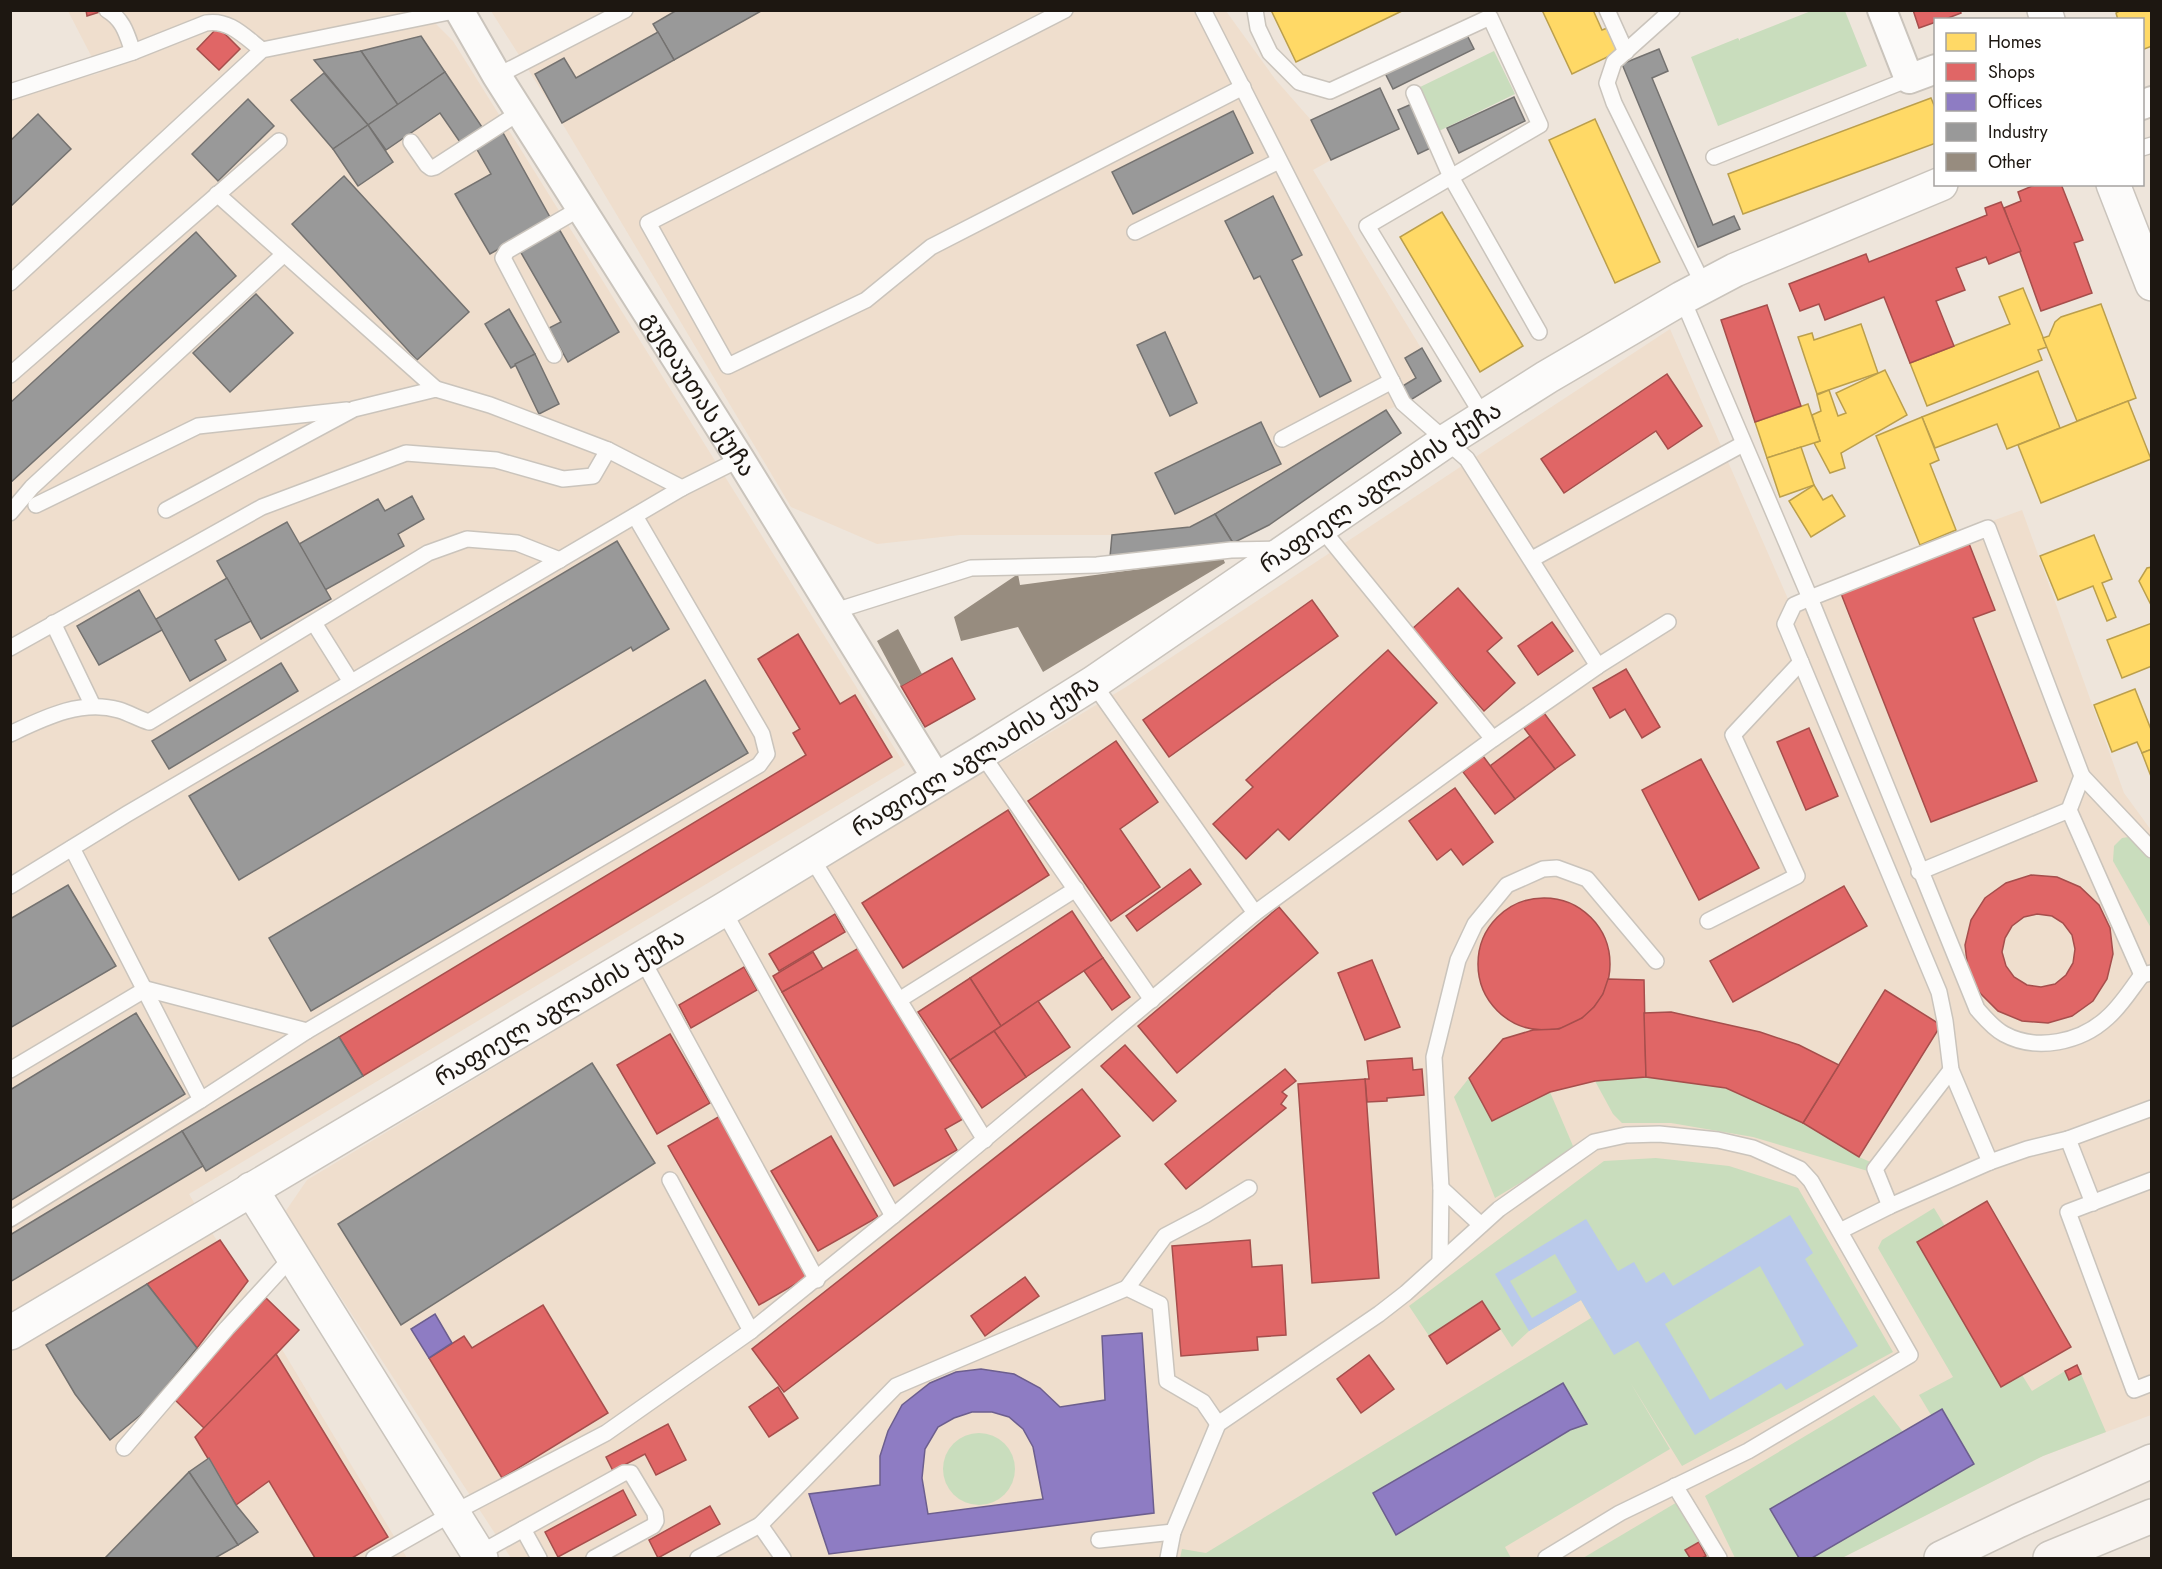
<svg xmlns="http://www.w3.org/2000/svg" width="2162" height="1569" font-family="Jost,'Noto Sans Georgian',sans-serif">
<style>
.built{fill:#efdecd}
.green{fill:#c9ddbd}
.water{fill:#bacaeb;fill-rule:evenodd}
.homes{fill:#ffd966;stroke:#bb9f4c;stroke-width:1.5}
.shops{fill:#e06666;stroke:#a64e4c;stroke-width:1.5;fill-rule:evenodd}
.offices{fill:#8e7cc3;stroke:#6c5e8e;stroke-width:1.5;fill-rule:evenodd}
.industry{fill:#999;stroke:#747270;stroke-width:1.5}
.building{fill:#978c7f}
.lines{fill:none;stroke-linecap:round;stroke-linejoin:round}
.service-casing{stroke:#cac4bc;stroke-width:18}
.minor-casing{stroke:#cac4bc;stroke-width:32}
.tertiary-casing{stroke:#cac4bc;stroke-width:36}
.secondary-casing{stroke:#cac4bc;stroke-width:36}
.service{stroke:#fcfbfa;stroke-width:15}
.minor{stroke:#fcfbfa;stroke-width:28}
.tertiary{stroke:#fcfbfa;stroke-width:33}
.secondary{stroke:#f9f5f2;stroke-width:33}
.labels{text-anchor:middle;stroke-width:6;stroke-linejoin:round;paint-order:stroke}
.street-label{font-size:24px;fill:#1d1711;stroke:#fff}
</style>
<rect width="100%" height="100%" fill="#eee5db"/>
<g class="built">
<polygon points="68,11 423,11 453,41 905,765 189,1194 407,1558 11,1558 11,96 100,73"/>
<polygon points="491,11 1226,11 1275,79 1311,120 1331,160 1313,170 1441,381 1409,401 1387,410 1401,433 1269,525 1233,543 1112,535 960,535 877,544 791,507 562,123"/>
<polygon points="1670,329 1788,599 1832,580 2022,510 2124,793 2151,830 2151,1415 2043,1456 1842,1558 511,1558 285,1212 307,1180 1126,687"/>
</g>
<g class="green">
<polygon points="1811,11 1845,11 1867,66 1718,126 1691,57 1738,38 1740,41 1740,39"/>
<polygon points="1494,51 1515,94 1437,132 1416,89"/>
<polygon points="2135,836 2151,850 2151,928 2113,861 2114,846 2122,838"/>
<polygon points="1646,1077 1726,1088 1803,1123 1859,1157 1882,1167 1878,1174 1753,1137 1671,1123 1622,1123 1613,1114 1595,1081"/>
<polygon points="1469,1078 1492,1121 1550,1092 1573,1146 1570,1153 1495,1198 1454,1097"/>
<polygon points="1656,1158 1729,1166 1798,1188 1893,1352 1682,1466 1630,1382 1670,1449 1505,1547 1511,1558 1180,1558 1182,1549 1206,1553 1591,1318 1581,1300 1529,1331 1512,1347 1482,1301 1429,1336 1409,1306 1604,1161"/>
<polygon points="1934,1208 1945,1226 2001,1387 2022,1375 2032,1391 2065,1371 2069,1379 2081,1374 2106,1432 2043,1456 1842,1558 1735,1558 1705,1496 1874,1395 1903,1432 1931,1415 1919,1395 1953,1377 1878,1248 1882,1240"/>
<circle cx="979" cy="1469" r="36"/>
<polygon points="1679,1501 1710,1558 1583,1558"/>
</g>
<path class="water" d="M1790,1215L1813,1253L1805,1259L1858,1346L1786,1390L1781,1383L1695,1435L1638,1341L1614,1355L1581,1300L1529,1331L1495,1274L1586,1219L1618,1271L1634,1262L1646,1283L1664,1272L1673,1286ZM1555,1254L1577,1292L1532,1318L1510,1281ZM1760,1266L1804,1345L1710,1400L1665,1324Z"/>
<g class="homes">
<polygon points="1271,10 1404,10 1296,62"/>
<polygon points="1542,10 1593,10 1602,30 1610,27 1622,50 1572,74"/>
<polygon points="2121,10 2152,10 2152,46 2142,50 2142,20 2118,20 2116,13"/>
<polygon points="1931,98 1936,110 1936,143 1743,214 1728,174"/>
<polygon points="1595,119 1660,262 1615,283 1549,140"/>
<polygon points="1442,212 1523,346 1480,372 1400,237"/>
<polygon points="2023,288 2047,347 2038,350 2042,360 1927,406 1910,363 2010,324 1999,297"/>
<polygon points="2101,304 2136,398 2077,421 2043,338 2049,336 2055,322 2061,317"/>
<polygon points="1861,324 1878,373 1817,394 1798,337 1812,333 1814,340"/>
<polygon points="1885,370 1907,415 1841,453 1845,468 1830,473 1814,443 1820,441 1812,415 1821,411 1817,395 1829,390 1838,416 1846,413 1836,393"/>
<polygon points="2038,371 2060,428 2007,449 1997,424 1935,448 1922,417"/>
<polygon points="2128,401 2151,459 2041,503 2018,445"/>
<polygon points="1808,404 1820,441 1767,458 1755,422"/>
<polygon points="1922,417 1939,460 1930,464 1956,530 1920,545 1876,436"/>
<polygon points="1801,447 1814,485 1780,497 1767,458"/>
<polygon points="1814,485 1823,500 1832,495 1845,516 1811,537 1789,501"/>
<polygon points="2094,535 2112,579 2102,583 2116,617 2107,621 2093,586 2058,600 2040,556"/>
<polygon points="2152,567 2152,607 2139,581 2147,568"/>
<polygon points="2152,623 2152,666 2122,678 2107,640"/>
<polygon points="2135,689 2152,732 2152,749 2142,753 2137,742 2112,752 2094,705"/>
<polygon points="2152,749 2152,779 2142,753"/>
</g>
<g class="shops">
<polygon points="86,10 106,10 87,16"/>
<polygon points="1913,10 1960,10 1961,13 1943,20 1936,20 1936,22 1919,28"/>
<polygon points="218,27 240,49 219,70 197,49"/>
<polygon points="2037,184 2061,184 2083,240 2074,243 2092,293 2041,311 2004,208 2021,201 2018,192"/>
<polygon points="2001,202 2021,251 1989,264 1986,257 1956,268 1965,290 1936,301 1954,346 1910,363 1884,297 1825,320 1819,304 1800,311 1789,284 1866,254 1869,262 1987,215 1985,208"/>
<polygon points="1767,305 1801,406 1755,422 1721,320"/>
<polygon points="1667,374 1702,426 1668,449 1656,431 1564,493 1541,459"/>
<polygon points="1968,541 1995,610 1973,618 2037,781 1931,822 1840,591"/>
<polygon points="1458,588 1502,638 1487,651 1515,683 1484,711 1412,629"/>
<polygon points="1312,600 1338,636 1169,757 1143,720"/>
<polygon points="1552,622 1573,651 1538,675 1518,646"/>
<polygon points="798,634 840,704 855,695 892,757 363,1076 339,1037 806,755 793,733 800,729 758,659"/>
<polygon points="1388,650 1437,703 1289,840 1278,829 1246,859 1213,824 1253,787 1246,780"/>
<polygon points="952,658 975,699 925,727 901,686"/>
<polygon points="1626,669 1660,727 1642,738 1625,709 1610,718 1593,688"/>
<polygon points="1544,713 1575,755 1555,769 1524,728"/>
<polygon points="1809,728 1838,796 1806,810 1777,742"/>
<polygon points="1530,736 1555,769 1515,799 1490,766"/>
<polygon points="1116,741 1158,802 1120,829 1160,887 1111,921 1028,801"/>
<polygon points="1483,756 1515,799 1495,814 1463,772"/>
<polygon points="1701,759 1759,868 1699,900 1642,790"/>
<polygon points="1455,788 1493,842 1463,865 1451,849 1437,860 1409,821"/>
<polygon points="1008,810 1049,875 903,968 862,903"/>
<polygon points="1190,869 1201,884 1137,931 1126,916"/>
<path d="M2031,875L2057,877L2080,887L2099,905L2110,928L2113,954L2107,979L2093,1001L2072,1016L2048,1023L2022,1021L1998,1011L1980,993L1968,970L1965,945L1971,920L1985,898L2006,883ZM2037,914L2052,916L2063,923L2072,935L2075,949L2073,963L2066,975L2055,984L2041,987L2027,985L2014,977L2006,966L2002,952L2005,938L2012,926L2024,917Z"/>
<polygon points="1844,886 1867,926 1733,1002 1710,961"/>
<circle cx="1544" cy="964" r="66"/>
<polygon points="1279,907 1318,953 1177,1073 1138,1026"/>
<polygon points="1072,911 1103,958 1001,1026 970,978"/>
<polygon points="835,914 845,932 779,971 769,954"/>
<polygon points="864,945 963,1119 945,1129 957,1150 894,1186 782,992"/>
<polygon points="813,952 823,969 782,992 773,976"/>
<polygon points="1103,958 1130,997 1112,1010 1084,971"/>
<polygon points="1372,960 1400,1027 1365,1040 1338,973"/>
<polygon points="744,967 757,990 691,1028 679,1005"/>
<polygon points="970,978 1001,1026 950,1060 918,1012"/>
<polygon points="1608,979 1644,980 1646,1077 1595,1081 1550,1092 1492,1121 1469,1078 1503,1039 1533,1030 1559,1029 1582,1018 1594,1007 1603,994"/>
<polygon points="1885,990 1941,1025 1859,1157 1803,1123"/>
<polygon points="1038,1001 1070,1047 1026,1077 994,1031"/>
<polygon points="1671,1012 1760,1032 1799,1045 1839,1065 1803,1123 1726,1088 1646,1077 1644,1013"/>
<polygon points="994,1031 1026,1077 982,1108 950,1060"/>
<polygon points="670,1034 710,1103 657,1134 617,1065"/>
<polygon points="1125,1045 1176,1101 1153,1121 1101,1066"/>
<polygon points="1412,1058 1413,1070 1422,1069 1424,1095 1387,1098 1387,1101 1367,1102 1365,1079 1369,1079 1367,1061"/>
<polygon points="1285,1069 1296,1081 1282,1092 1287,1096 1281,1104 1286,1108 1186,1189 1165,1164"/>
<polygon points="1365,1079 1379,1278 1312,1283 1298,1084"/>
<polygon points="1082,1089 1120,1136 784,1392 752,1349"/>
<polygon points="720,1116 811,1275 759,1305 668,1146"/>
<polygon points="831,1136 878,1217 818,1251 771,1171"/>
<polygon points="1987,1201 2071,1347 2001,1387 1917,1242"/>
<polygon points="220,1240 248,1281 197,1348 147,1284"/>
<polygon points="1250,1240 1252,1267 1282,1265 1286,1335 1257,1337 1258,1350 1181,1356 1172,1246"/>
<polygon points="1025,1277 1039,1296 985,1336 971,1316"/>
<polygon points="266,1298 299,1330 205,1429 172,1397"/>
<polygon points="1482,1301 1500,1329 1447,1364 1429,1336"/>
<polygon points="543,1305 608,1413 502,1478 429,1358 464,1336 472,1348"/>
<polygon points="276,1354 388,1537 352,1558 315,1558 269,1481 236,1505 195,1437"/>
<polygon points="1369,1355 1394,1389 1361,1413 1337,1379"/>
<polygon points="2077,1365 2081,1374 2069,1380 2065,1371"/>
<polygon points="778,1387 798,1418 769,1437 749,1407"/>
<polygon points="668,1424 686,1460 656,1475 645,1454 613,1471 606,1457"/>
<polygon points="623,1490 636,1515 558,1557 545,1532"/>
<polygon points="710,1506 720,1524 658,1558 649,1540"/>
<polygon points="1699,1542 1706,1556 1702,1558 1690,1558 1685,1550"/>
</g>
<g class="offices">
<polygon points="435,1314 452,1343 429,1358 411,1329"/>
<path d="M1142,1333L1154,1513L829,1554L809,1494L880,1485V1456L888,1431L902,1405L930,1383L956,1372L981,1369L1014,1374L1040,1388L1060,1407L1105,1400L1102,1336ZM972,1412H992L1009,1417L1023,1429L1033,1447L1043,1499L928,1514L922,1478L925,1449L938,1427L954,1418Z"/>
<polygon points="1563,1383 1587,1424 1570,1430 1396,1535 1373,1493"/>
<polygon points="1942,1409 1974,1464 1812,1558 1799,1558 1770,1509"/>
</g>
<g class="industry">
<polygon points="677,10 763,10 674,60 653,24"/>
<polygon points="658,32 674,60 562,123 535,74 564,58 576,78"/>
<polygon points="1466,33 1474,49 1393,89 1385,73"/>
<polygon points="421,36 445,72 398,105 361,51"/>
<polygon points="1659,49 1668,71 1652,78 1713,225 1734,216 1740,229 1698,247 1622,64"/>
<polygon points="361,51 398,105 368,125 314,60"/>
<polygon points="445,72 484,130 462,145 440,113 386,150 368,125"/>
<polygon points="324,73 368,125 333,149 291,100"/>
<polygon points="1380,88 1399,129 1331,160 1311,120"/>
<polygon points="1514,97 1525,121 1459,153 1447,128"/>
<polygon points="248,99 274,126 218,181 192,154"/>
<polygon points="1414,103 1435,146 1418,154 1398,110"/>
<polygon points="1233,111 1253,153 1133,214 1112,172"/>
<polygon points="38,114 71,149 10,207 10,141"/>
<polygon points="368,125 393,162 358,186 333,149"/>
<polygon points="502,131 551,219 490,254 455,194 491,174 475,146"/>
<polygon points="344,176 469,312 417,360 292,224"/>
<polygon points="1273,196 1302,255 1292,260 1351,381 1320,397 1260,276 1254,279 1225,221"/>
<polygon points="559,229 619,332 568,362 549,328 561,322 520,251"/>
<polygon points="196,232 236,276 10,483 10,403"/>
<polygon points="256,294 293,333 230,392 193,353"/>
<polygon points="509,309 535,354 511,368 485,324"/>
<polygon points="1165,332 1197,403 1170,416 1137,345"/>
<polygon points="1422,348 1441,381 1409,401 1401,387 1416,378 1405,358"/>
<polygon points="535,354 559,404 539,414 515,364"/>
<polygon points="1386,410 1401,433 1269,525 1233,543 1215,514"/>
<polygon points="1261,422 1281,464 1175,514 1155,473"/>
<polygon points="412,496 424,519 398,534 404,546 325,590 299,544 378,499 385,511"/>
<polygon points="1215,514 1233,543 1110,557 1112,535 1190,527"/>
<polygon points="287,522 331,599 261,639 217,561"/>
<polygon points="617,541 669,629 633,651 631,647 239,880 189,796"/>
<polygon points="227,578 251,621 215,640 226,660 190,681 156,619"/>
<polygon points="139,590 162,630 99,665 77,626"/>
<polygon points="281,663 298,691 169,769 152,741"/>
<polygon points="705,680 748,753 311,1011 269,938"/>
<polygon points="68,885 116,966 10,1028 10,919"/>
<polygon points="136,1013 185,1094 10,1201 10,1090"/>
<polygon points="339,1037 363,1076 206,1171 182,1131"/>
<polygon points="592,1063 655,1163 401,1325 338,1224"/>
<polygon points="182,1131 203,1166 10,1282 10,1235"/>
<polygon points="147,1284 197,1348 149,1408 110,1440 75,1394 46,1345"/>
<polygon points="209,1458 236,1505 258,1532 238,1545 189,1472"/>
<polygon points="189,1472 238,1545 215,1558 105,1558"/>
</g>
<g class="building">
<polygon points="1223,558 1225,563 1043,672 1018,627 961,641 954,617 1018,574 1020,585"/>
<polygon points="898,629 922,674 901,686 877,641"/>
</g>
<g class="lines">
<defs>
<g id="service">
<path d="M107,10C124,20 127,35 133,52"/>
<polyline points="1065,10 648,223 728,366 866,300 931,247 1243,87"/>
<polyline points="1203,10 1403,403 1467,459 1598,666"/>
<polyline points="1255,10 1258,28 1270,53 1299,82 1330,91 1490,17 1540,125 1367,226 1483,416"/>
<polyline points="1607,10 1626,52"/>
<polyline points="1672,10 1614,62 1607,83 1614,103 1704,286"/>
<polyline points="497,76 625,10"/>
<path d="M10,92L133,52L206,23C229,19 244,36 262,50"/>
<polyline points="1414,93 1451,177 1539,332"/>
<polyline points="411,142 427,165 431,168 435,167 520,112"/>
<polyline points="2142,148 2152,145"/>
<polyline points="1714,157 1909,79"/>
<polyline points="217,194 436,389"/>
<polyline points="1135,232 1279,161"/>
<polyline points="10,283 262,50 459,10"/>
<polyline points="1682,298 1810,598 1794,605 1785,624 1939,992 1945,1021 1951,1070 1990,1162"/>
<polyline points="554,355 503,258 507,251 581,208"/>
<polyline points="10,375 279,141"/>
<polyline points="1282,439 1392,381"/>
<polyline points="36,505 198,426 347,410"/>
<polyline points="166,510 354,409 436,389 490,405 608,450 682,488 740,459"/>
<polyline points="10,513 32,487 283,255"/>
<polyline points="1321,528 1493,739"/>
<polyline points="1532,559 1743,444"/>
<polyline points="835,611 971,568 1097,565 1231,550 1278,549"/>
<polyline points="53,623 93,706"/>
<polyline points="314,623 351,682"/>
<polyline points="10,648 262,507 406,453 496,460 563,479 593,476 608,450"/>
<polyline points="1093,683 1255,913"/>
<path d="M10,734C44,718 81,699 119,710C129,713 139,719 149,722L428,553L467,539L517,543L560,560"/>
<polyline points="981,753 1152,1000"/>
<polyline points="2082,776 2152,850"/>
<polyline points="2069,810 2142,975 2151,973"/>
<polyline points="811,857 985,1140"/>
<path d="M1919,872L2069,810L2082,776L1988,528L1810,598L1977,1009C1985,1018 1993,1028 2004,1034C2037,1052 2081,1042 2107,1018C2121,1006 2131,989 2142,975"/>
<polyline points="10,886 127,814 682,488"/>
<polyline points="723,910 893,1216"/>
<polyline points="1708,921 1797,876 1733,735 1801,662"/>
<polyline points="642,959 817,1280"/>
<polyline points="899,1000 1076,889"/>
<polyline points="10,1070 146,989 307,1031 759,765 767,754 762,734 635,516"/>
<polyline points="201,1100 307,1031"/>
<polyline points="2068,1139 2093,1203"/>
<polyline points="670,1180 751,1331"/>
<polyline points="2152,1180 2068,1212 2134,1390 2152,1383"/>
<polyline points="1441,1188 1434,1057 1458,960 1475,924 1507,885 1543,869 1557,868 1587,879 1656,961"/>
<polyline points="1890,1206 1875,1169 1951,1070"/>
<polyline points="10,1219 201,1100 72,848"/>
<polyline points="1840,1231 1890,1206 1990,1162 2027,1149 2068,1139 2152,1108"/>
<polyline points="1440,1261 1441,1188 1481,1225"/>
<polyline points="1127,1288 1165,1236 1205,1215 1249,1188"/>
<polyline points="124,1448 227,1328 293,1256"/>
<polyline points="1675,1486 1719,1558"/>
<polyline points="760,1525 783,1558"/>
<polyline points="523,1529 539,1558"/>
<polyline points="1099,1540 1173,1532"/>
<polyline points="478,1554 624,1473 631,1473 655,1513 656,1521 653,1526 594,1558"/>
<polyline points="374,1558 453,1513 606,1433 751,1331 893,1216 1255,913 1493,739 1598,666 1668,622"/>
<polyline points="698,1558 760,1525 896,1386 1127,1288 1160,1304 1167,1381 1203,1402 1218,1424"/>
<polyline points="1168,1558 1173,1532 1218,1424 1379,1314 1406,1293 1499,1209 1594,1142 1626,1135 1659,1134 1718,1140 1753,1148 1800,1169 1811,1181 1910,1355 1748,1451 1620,1513 1546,1558"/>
</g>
<g id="minor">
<path id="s1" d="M459,10L497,76L740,459L937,779"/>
<polyline points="1882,10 1909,79 1936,69"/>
<polyline points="2142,105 2152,101"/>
</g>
<g id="tertiary">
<polyline points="2044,10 2048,20"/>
<polyline points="2113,184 2152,284"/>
<polyline points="251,1189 481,1558"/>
<path id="s2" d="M10,1333L723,910L981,753L1093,683L1446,441L1547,377L1682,298L1735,270L1941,184"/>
</g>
<g id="secondary">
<polyline points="1941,1558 2018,1521 2152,1461"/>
<polyline points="2050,1558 2152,1516"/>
</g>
</defs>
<use href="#service" class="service-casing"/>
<use href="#minor" class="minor-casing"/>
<use href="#tertiary" class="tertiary-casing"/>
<use href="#secondary" class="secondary-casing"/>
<use href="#service" class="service"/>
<use href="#minor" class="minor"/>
<use href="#tertiary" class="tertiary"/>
<use href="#secondary" class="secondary"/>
</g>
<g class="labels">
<g class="street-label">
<text dy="8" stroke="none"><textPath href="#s1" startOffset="453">გუდაუთას ქუჩა</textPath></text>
<text dy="8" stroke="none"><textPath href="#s2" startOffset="1611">რაფიელ აგლაძის ქუჩა</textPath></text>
<text dy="8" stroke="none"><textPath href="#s2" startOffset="1125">რაფიელ აგლაძის ქუჩა</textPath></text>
<text dy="8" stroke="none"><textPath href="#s2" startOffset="639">რაფიელ აგლაძის ქუჩა</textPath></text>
</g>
</g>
<rect width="2162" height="1569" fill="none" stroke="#1d1711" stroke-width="24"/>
<rect x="1934" y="18" width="210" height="168" fill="#ffffff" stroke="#a5a2a0" stroke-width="1.5"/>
<rect x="1946" y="33" width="30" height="18" fill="#ffd966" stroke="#a5a2a0" stroke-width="1.5"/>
<text x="1988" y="48" font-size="18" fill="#1d1711">Homes</text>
<rect x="1946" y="63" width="30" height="18" fill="#e06666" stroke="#a5a2a0" stroke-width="1.5"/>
<text x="1988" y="78" font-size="18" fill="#1d1711">Shops</text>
<rect x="1946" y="93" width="30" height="18" fill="#8e7cc3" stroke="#a5a2a0" stroke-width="1.5"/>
<text x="1988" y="108" font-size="18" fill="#1d1711">Offices</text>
<rect x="1946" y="123" width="30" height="18" fill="#999999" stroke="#a5a2a0" stroke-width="1.5"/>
<text x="1988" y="138" font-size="18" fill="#1d1711">Industry</text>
<rect x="1946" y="153" width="30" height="18" fill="#978c7f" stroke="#a5a2a0" stroke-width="1.5"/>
<text x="1988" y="168" font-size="18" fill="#1d1711">Other</text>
</svg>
